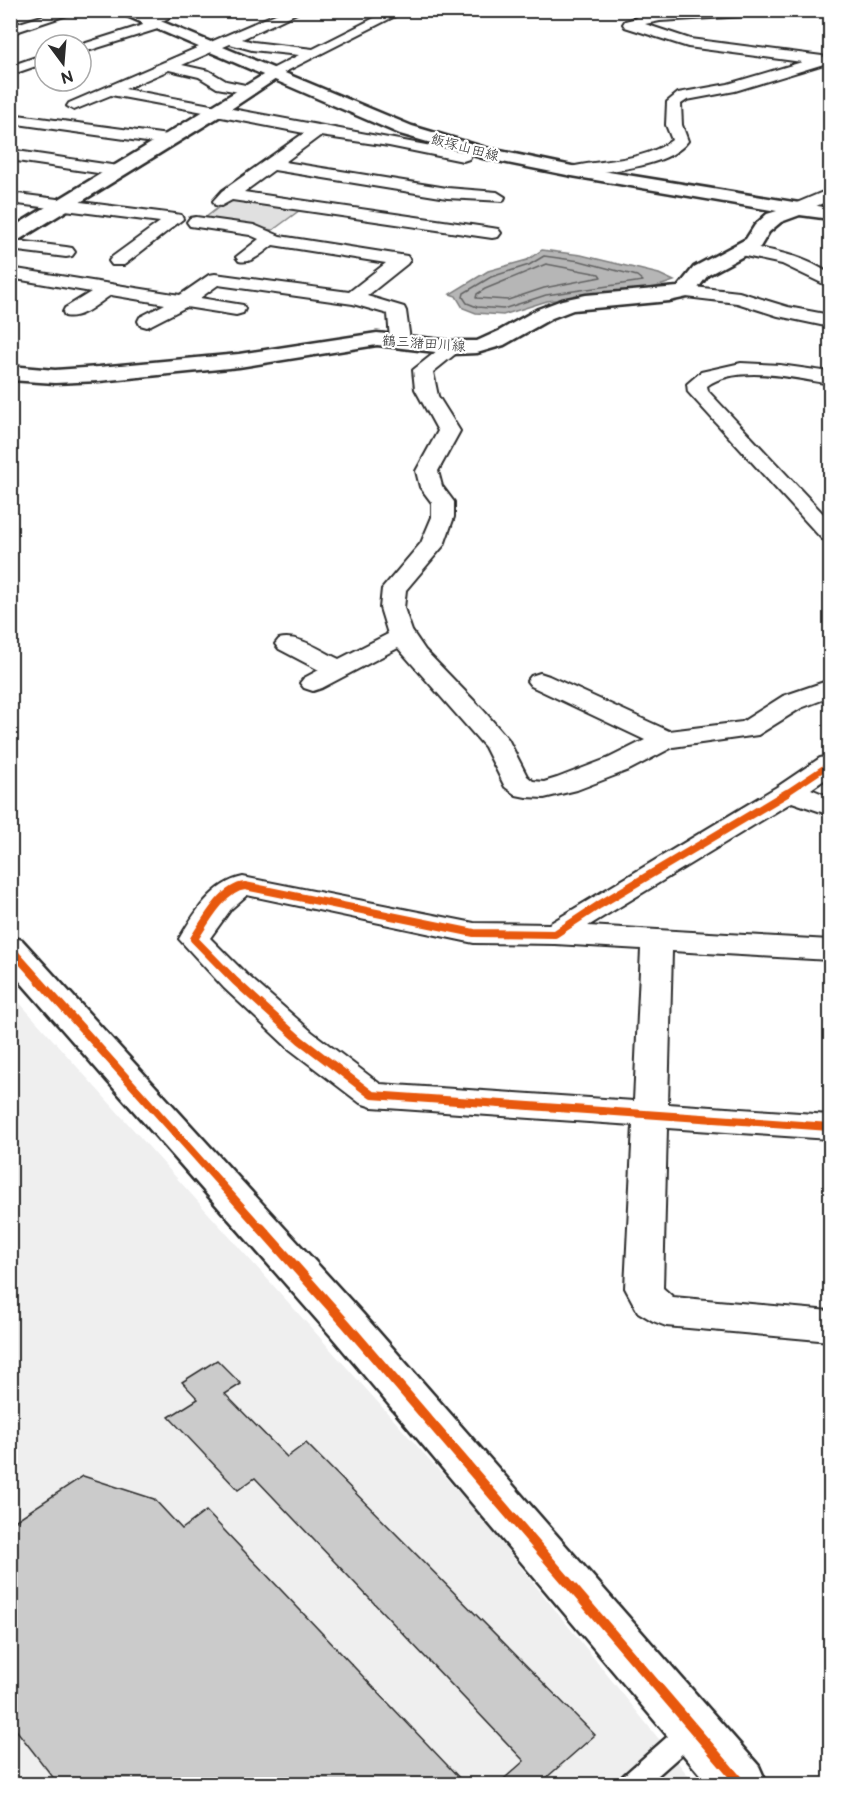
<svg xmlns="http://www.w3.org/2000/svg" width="841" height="1795" font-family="'Balsamiq Sans','Klee One',sans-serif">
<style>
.built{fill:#efefef}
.green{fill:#e0e0e0;stroke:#868686;stroke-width:1.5}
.water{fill:#b6b6b6;stroke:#7e7e7e;stroke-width:1.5}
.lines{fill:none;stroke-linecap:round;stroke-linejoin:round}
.shore{stroke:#636363;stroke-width:1.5}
.building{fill:#cbcbcb;stroke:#2b2b2b;stroke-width:1.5}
.service-casing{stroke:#2b2b2b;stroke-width:5}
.minor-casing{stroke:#2b2b2b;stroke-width:4}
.tertiary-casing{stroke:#2b2b2b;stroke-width:5}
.secondary-casing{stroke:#2b2b2b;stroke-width:5}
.service{fill:#fff;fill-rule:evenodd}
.minor{fill:#fff;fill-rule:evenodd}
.tertiary{fill:#fff;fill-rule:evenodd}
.secondary{fill:#fff;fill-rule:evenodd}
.cycleway-far2-casing{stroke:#fff;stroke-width:9}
.cycleway-far1-casing{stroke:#fff;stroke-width:12}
.cycleway-casing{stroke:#fff;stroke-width:14}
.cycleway-far2{stroke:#e8590c;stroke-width:6}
.cycleway-far1{stroke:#e8590c;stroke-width:8}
.cycleway{stroke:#e8590c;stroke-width:10}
.labels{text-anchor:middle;stroke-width:4.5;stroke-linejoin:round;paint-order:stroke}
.far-street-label{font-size:14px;fill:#2b2b2b;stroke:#fff}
</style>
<rect width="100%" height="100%" fill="#fff"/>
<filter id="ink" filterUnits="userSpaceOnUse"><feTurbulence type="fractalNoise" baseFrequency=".0167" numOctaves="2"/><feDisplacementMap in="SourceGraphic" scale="12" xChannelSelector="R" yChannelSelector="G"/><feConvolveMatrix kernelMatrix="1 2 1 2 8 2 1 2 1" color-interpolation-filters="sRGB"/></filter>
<g filter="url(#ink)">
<polygon class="built" points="10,992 479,1515 695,1784 11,1784"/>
<polygon class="green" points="232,197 304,207 273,230 201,221"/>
<polygon class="water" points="542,250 581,255 659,274 674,281 653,288 547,301 503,315 476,313 463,308 456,296 450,294 488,271 527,260"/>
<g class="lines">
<g class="shore">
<polygon points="544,256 580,261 637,276 643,281 546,295 503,309 477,307 467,303 463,297 464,293 491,277 529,265"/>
<polygon points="546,264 599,274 601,277 544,288 508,300 476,298 477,294 485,289"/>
</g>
</g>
<g class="building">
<polygon points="217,1360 241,1384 225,1394 287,1457 306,1443 595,1735 538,1785 497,1785 524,1761 255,1478 238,1490 169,1417 198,1399 182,1382"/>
<polygon points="83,1476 154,1499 182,1529 206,1511 466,1785 59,1785 10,1722 10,1524"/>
</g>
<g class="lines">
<defs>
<polygon id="service" points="691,1720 699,1723 702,1731 699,1739 648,1784 619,1784 623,1776 683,1723"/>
<g id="minor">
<polygon points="61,10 82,10 10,34 10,26"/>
<polygon points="166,10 185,10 160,22 163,25 161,28 81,53 80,45 143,25 141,22 143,19"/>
<polygon points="285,10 303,10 242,39 253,42 313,49 390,10 407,10 273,78 268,77 266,74 268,71 299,55 252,50 230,44 182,65 209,71 226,81 255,87 257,90 255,93 250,94 217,88 199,77 169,70 125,89 469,153 471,156 469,159 463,161 389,146 320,136 285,162 447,188 497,192 505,197 503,201 447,198 274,170 244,192 492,228 498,229 501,233 498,237 492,238 232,200 221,206 215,205 213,201 222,191 304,133 216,116 209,113 111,95 74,110 67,106 69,103"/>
<path d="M703,10H784L778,14L660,21L645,24L690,39L822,56L829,60L827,63L735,91L687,100L681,104L682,125L688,141C667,169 604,171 572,176L566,174L564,171L566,168C601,159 642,163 672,140L666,125L667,102L678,93L728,84L802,62L688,47L625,27L623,24L625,21L637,18L633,15L640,11L660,13Z"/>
<polygon points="45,54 45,63 10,75 10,66"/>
<polygon points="10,114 168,135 176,140 168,145 10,123"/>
<polygon points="10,150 118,166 126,171 118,176 10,160"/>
<polygon points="830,189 830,200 798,214 790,209 792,205"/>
<polygon points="10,193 175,214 181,215 183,219 124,265 112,265 109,261 112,257 160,222 10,203"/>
<path d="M196,217L254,225L280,236L407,256L410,260L407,264L367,296L404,307L406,311L410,340L407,344H393L390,340L388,314L353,304L218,285L200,298L243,305L245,309L243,313L236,315L186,307L147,327L140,325L138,321L140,317L165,304L111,295C98,303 81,320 65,316L63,312L65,308L91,292L10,278V268L180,295L209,275L215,274L349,292L386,263L273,245C262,253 252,264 239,261L236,257L259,239L250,235L190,226L187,222L190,218Z"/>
<polygon points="10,240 66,247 72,248 75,252 72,256 66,257 10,250"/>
<path d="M742,245C772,250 805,256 830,274V287L782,264L736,254L733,250L736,246Z"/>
<polygon points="685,286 739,292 788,307 830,315 830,327 778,316 737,303 678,296 676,292 678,288"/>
<path d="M454,341L461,343L464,347L433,372L438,396L460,431L438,471L442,486L454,502V517L444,545L406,590L404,608L412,631L425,650L484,711L508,739L527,776L533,781L544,782L557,778L609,758L645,740L531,686L527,681L531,676L540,673L549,676L669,731L742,722L783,696L830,680V697L801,708L758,735L673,747L629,770L577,790L544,798L526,797L516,795L505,787L485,747L398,648L322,688L313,691L304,688L300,683L304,678L319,670L279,649L275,644L279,639C299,634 321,651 339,659L388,634L380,608L382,589L421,543L432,517V503L420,487L416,471L438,431L415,389L413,370L447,343Z"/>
<path d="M741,363L780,365L830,372V384C795,378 737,364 707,386L708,391L830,521V541L822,539L688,392L687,384L701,372Z"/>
<path d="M830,756V776L811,789L830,797V815L792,802L588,926L830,940V960L672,951L668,1104L830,1115V1139L667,1128L663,1288L673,1297L830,1311V1341L666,1326L653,1321L638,1312L625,1288L633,1125L372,1107L360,1103L288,1048L224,988L179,939C194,914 212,883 243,877L474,923L549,924L780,785L820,758ZM247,895L474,943L555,944L641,949L634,1101L380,1084L312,1032L246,974L210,938L231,909Z"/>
</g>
<g id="tertiary">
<polygon points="273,69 281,74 279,77 222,115 17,241 10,243 10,229"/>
<polygon points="10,937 22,940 362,1313 759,1766 767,1784 708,1784 332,1337 10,970"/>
</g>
<polygon id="secondary" points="113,10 134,10 412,126 486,148 572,166 830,208 830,219 800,215 781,222 769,232 760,247 708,275 692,296 669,301 573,310 552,318 504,345 477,353 452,354 377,345 239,367 99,381 55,383 10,380 10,366 55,370 99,367 239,354 377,333 452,341 477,341 499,331 538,309 562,300 586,295 678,287 694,267 746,239 755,225 767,214 777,211 572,176 483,158 400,134"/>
</defs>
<use href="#service" class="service-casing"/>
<use href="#minor" class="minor-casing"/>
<use href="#tertiary" class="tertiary-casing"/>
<use href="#secondary" class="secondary-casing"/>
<use href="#service" class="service"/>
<use href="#minor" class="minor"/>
<use href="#tertiary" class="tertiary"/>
<use href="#secondary" class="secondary"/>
<defs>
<polyline id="cycleway-far2" points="785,794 830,764"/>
<g id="cycleway-far1">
<path d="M787,793L599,905L555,934L474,933L245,886C223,888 205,922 194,939L235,981L300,1040L372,1095L830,1127"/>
<polyline points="10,948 262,1230"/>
</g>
<polyline id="cycleway" points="261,1228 347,1325 741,1784"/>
</defs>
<use href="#cycleway-far2" class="cycleway-far2-casing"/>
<use href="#cycleway-far1" class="cycleway-far1-casing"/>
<use href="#cycleway" class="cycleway-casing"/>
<use href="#cycleway-far2" class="cycleway-far2"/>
<use href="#cycleway-far1" class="cycleway-far1"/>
<use href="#cycleway" class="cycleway"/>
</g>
</g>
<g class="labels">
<g class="far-street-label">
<text transform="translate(465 147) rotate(15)" y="5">飯塚山田線</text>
<text transform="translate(424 343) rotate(4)" y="5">鶴三潴田川線</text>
</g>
</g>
<rect width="841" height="1795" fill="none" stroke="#fff" stroke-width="36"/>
<rect x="18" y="18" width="805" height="1759" fill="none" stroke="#2b2b2b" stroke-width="2" filter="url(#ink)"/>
<g transform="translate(63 63) rotate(164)"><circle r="28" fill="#ffffff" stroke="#aaaaaa" stroke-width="1.5"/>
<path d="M0-4.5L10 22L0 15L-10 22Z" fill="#2b2b2b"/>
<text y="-9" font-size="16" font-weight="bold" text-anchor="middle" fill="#2b2b2b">N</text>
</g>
</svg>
